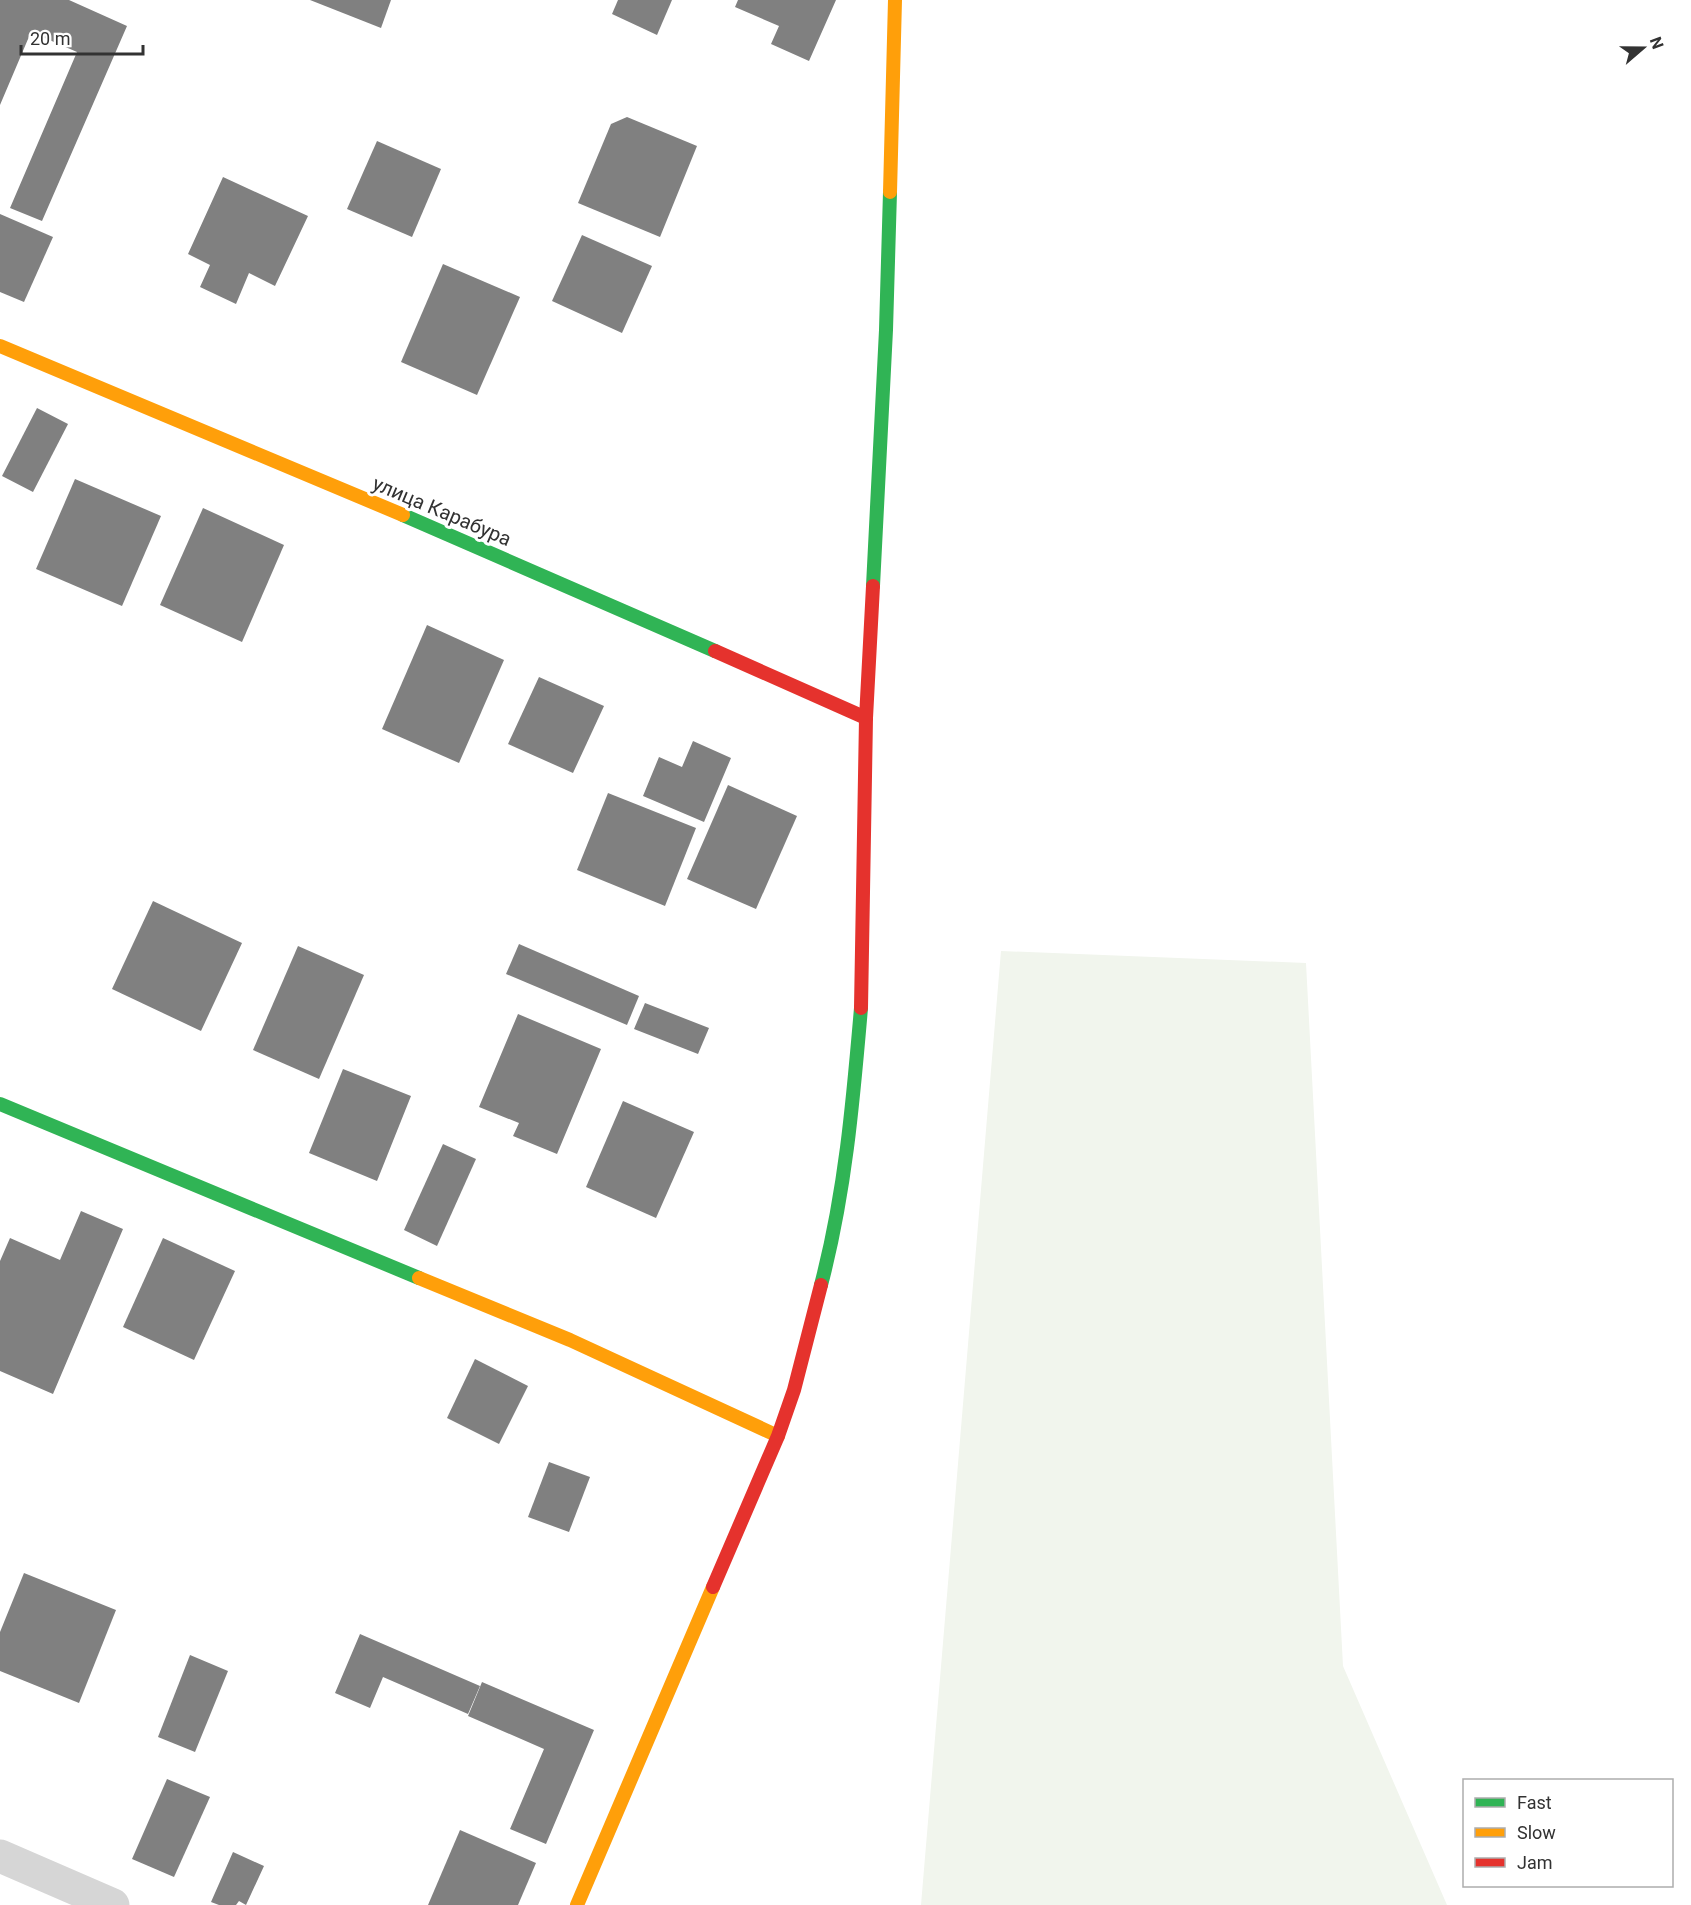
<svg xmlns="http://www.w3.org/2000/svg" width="1691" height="1905" font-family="Roboto,sans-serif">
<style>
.green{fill:#f1f5ed}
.building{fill:#808080}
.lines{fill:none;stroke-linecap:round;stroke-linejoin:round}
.street{stroke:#d6d6d6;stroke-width:33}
.fast{stroke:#30b455;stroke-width:14}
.slow{stroke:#ff9f0a;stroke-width:14}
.jam{stroke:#e5322d;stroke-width:14}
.labels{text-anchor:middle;stroke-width:6;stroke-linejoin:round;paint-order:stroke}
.street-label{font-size:20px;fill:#323232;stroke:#fff}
</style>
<rect width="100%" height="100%" fill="#fff"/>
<polygon class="green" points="1001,951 1306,963 1343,1666 1447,1905 921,1905"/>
<g class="building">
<polygon points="0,0 69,0 127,26 42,221 10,208 77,52 31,32 0,105"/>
<polygon points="310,0 391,0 381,28"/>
<polygon points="618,0 672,0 657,35 612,14"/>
<polygon points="738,0 836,0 809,61 771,44 779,26 735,7"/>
<polygon points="627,117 697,146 660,237 578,203 611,124"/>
<polygon points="377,141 441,169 412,237 347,209"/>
<polygon points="223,177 308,216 275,286 249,273 236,304 200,287 210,265 188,254"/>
<polygon points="0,214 53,237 24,302 0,292"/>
<polygon points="582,235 652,266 622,333 552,301"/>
<polygon points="443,264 520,297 477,395 401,362"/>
<polygon points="37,408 68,424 33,492 2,476"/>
<polygon points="75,479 161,516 122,606 36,569"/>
<polygon points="203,508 284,545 242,642 160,605"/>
<polygon points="427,625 504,660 459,763 382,729"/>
<polygon points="539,677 604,706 573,773 508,744"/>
<polygon points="693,741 731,758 704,822 643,796 659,757 682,767"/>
<polygon points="728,785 797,816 756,909 687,879"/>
<polygon points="608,793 696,828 665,906 577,870"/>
<polygon points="153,901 242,943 201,1031 112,989"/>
<polygon points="519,944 639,996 627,1025 506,974"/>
<polygon points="298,946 364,975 319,1079 253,1050"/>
<polygon points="645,1003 709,1028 698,1054 634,1029"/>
<polygon points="518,1014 601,1049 557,1154 513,1136 519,1123 479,1107"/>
<polygon points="343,1069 411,1096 377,1181 309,1153"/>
<polygon points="623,1101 694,1132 656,1218 586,1187"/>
<polygon points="443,1144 476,1159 437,1246 404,1230"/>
<polygon points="81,1211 123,1229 53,1394 0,1371 0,1261 10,1238 60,1260"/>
<polygon points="163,1238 235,1271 194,1360 123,1327"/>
<polygon points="475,1359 528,1386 499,1444 447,1418"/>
<polygon points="549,1462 590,1477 569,1532 528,1517"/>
<polygon points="24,1573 116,1610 79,1703 0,1671 0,1632"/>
<polygon points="360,1634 480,1686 468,1714 383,1677 370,1708 335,1693"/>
<polygon points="190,1655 228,1671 195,1752 158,1737"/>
<polygon points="482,1682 594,1730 546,1844 510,1829 544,1749 468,1716"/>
<polygon points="167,1779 210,1797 174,1877 132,1859"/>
<polygon points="460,1830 536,1863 518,1905 428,1905"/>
<polygon points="233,1852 264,1866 246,1905 239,1901 236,1905 219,1905 211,1902"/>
</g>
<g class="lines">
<polyline class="street" points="0,1856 113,1905"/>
<g class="fast">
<polyline points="403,515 715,651"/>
<polyline points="873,586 886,330 890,192"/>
<polyline points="0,1104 419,1278"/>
<path d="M821,1285C845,1194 853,1102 861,1008"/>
</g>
<g class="slow">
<polyline points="890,192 895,0"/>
<polyline points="0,346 403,515"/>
<polyline points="419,1278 570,1340 778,1436"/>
<polyline points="577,1905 713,1587"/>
</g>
<g class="jam">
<polyline points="715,651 866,718"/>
<polyline points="861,1008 866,718 873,586"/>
<polyline points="713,1587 778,1436 794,1390 821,1285"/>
</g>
</g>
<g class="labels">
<g class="street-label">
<text transform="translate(442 511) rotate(23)" y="7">улица Карабура</text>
</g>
</g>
<rect x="1463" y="1779" width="210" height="108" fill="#ffffff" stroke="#adadad" stroke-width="1.5"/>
<rect x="1475" y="1798" width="30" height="9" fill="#30b455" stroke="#adadad" stroke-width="1.5"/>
<text x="1517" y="1809" font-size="18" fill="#323232">Fast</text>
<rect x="1475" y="1828" width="30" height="9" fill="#ff9f0a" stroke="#adadad" stroke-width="1.5"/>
<text x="1517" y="1839" font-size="18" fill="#323232">Slow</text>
<rect x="1475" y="1858" width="30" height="9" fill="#e5322d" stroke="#adadad" stroke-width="1.5"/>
<text x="1517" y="1869" font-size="18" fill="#323232">Jam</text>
<g transform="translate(1643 48) rotate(70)" stroke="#ffffff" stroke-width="4.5" paint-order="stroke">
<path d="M0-4.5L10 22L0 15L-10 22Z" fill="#323232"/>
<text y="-9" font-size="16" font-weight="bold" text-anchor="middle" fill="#323232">N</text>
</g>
<path d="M21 45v9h122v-9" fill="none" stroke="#323232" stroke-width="3"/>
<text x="30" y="45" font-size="18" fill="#323232" stroke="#ffffff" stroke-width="4.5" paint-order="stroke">20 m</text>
</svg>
